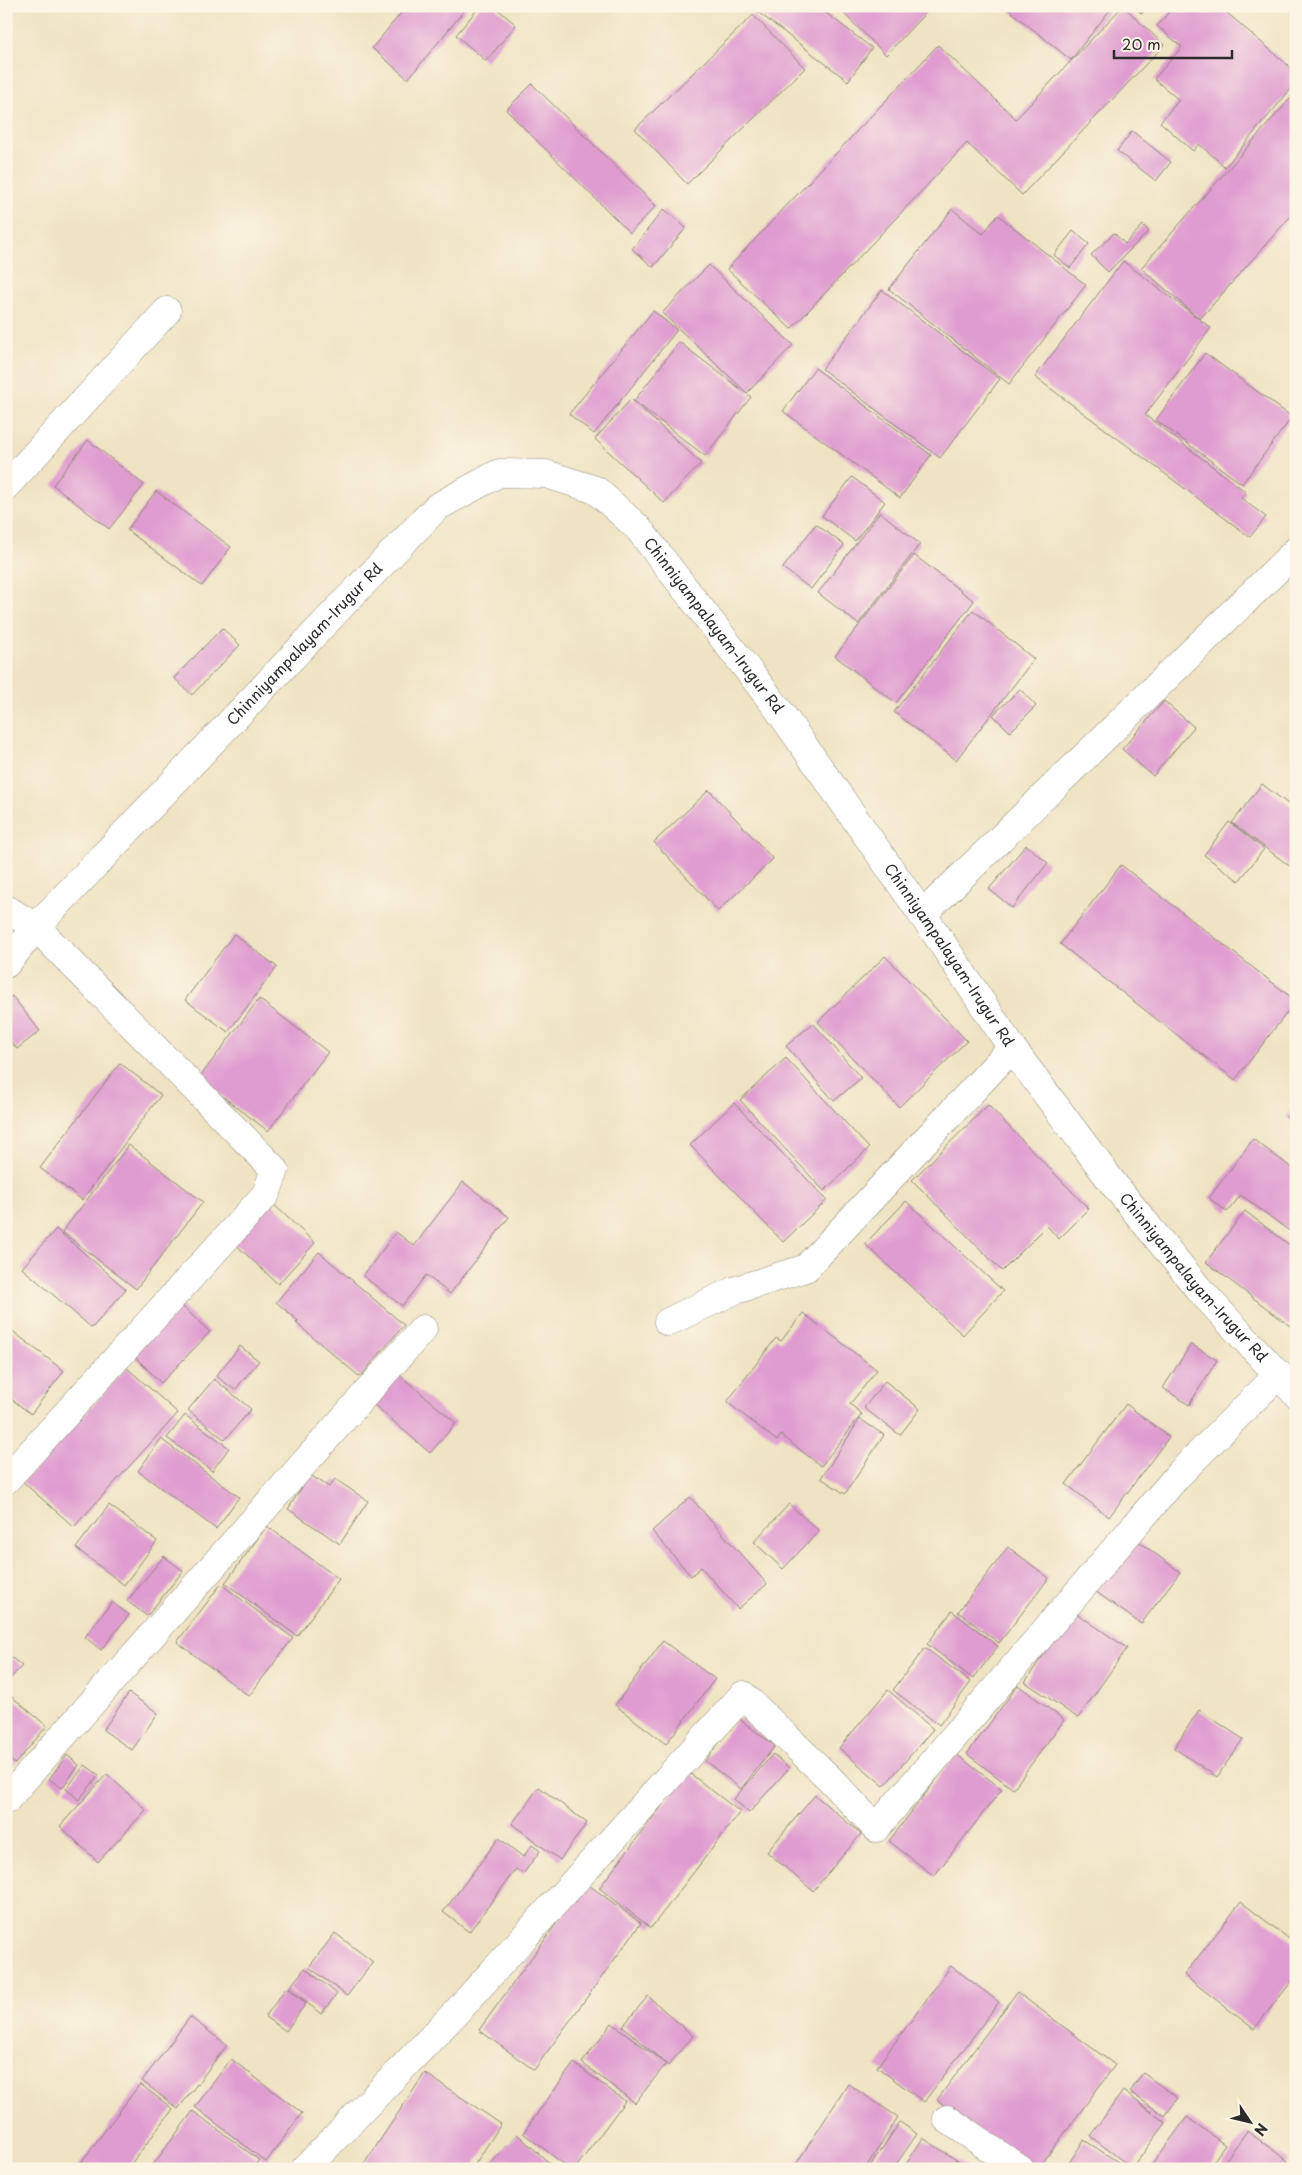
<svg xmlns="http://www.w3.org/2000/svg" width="1302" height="2175" font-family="'Playpen Sans',sans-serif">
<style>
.building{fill:#df9cd0}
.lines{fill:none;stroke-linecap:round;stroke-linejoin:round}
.minor-casing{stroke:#8d8777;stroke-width:29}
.minor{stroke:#fff;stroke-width:28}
.labels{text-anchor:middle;stroke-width:4;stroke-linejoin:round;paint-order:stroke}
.street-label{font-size:15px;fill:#2b2b2b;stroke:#fcf5e5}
</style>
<rect width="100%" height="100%" fill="#fcf5e5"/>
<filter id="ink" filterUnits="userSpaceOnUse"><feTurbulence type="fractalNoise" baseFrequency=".02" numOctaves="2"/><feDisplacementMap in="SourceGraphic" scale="10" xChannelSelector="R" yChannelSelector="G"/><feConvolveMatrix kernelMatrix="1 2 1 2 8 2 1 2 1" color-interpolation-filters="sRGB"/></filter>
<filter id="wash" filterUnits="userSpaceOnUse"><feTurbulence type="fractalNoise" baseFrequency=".0096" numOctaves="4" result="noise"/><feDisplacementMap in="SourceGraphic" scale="20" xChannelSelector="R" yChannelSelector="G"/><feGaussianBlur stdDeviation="1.12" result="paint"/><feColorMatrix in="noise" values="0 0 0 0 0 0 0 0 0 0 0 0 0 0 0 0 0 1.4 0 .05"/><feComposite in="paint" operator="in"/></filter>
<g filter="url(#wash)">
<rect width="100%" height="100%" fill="#efe3c3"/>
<g id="blocks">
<g class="building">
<polygon points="407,6 468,6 408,79 372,48"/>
<polygon points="480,6 494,6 516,25 486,61 456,35"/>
<polygon points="750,6 817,6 872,48 848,81"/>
<polygon points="836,6 932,6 886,55"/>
<polygon points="1004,6 1113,6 1071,60"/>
<polygon points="1123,6 1164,45 1022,195 967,143 791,329 727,269 938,45 1016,119"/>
<polygon points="1133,6 1148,6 1142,14"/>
<polygon points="1174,6 1219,6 1296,72 1296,83 1225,167 1199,144 1193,151 1160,122 1179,100 1154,79 1182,47 1157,26"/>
<polygon points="753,15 805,68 687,184 635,129"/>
<polygon points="532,84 656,206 630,233 506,110"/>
<polygon points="1296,92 1296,210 1200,319 1141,268"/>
<polygon points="1132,131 1171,162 1156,181 1117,151"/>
<polygon points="664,209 686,228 653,267 632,249"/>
<polygon points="952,209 983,234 998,215 1086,285 1009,384 889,289"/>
<polygon points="1143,225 1149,231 1108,272 1091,255 1114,233 1125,244"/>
<polygon points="1073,231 1089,244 1070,268 1054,255"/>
<polygon points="1123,261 1211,328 1145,415 1246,492 1241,498 1266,517 1250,537 1035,377"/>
<polygon points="709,265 793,345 747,393 662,313"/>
<polygon points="882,290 1000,379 940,458 822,369"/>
<polygon points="653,311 677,330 594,434 569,414"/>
<polygon points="679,342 751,397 705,456 634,401"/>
<polygon points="1205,353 1292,417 1242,484 1156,420"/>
<polygon points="815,368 931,455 900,498 783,411"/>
<polygon points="631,399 701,463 664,503 595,439"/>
<polygon points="88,440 144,485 109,529 53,485"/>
<polygon points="852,477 885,502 855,541 822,516"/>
<polygon points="156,491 231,547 202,586 127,530"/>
<polygon points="880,512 920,544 858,624 818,593"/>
<polygon points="816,524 844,545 811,589 783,568"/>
<polygon points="914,555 974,601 896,703 835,656"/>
<polygon points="973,610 1034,659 956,760 894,712"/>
<polygon points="222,628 240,645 192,695 174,678"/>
<polygon points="1020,689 1036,706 1010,732 993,715"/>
<polygon points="1164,701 1194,727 1153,776 1122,749"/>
<polygon points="1262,784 1296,810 1295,870 1232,823"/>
<polygon points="709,790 773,859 718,911 654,842"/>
<polygon points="1229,822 1264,849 1239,881 1204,855"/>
<polygon points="1026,845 1048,863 1012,908 989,889"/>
<polygon points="1121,865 1296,1001 1235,1080 1060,944"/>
<polygon points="234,934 277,967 228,1032 185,1000"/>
<polygon points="885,956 967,1041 899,1107 818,1022"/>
<polygon points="12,996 40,1031 17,1049 6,1036 6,1000"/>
<polygon points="259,999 328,1052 268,1131 199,1078"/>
<polygon points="813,1023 861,1078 834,1101 786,1046"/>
<polygon points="786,1058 869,1148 824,1191 740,1100"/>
<polygon points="120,1063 161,1095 82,1200 40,1168"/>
<polygon points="734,1103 827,1200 783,1242 690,1145"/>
<polygon points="1296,1103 1296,1124 1286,1117"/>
<polygon points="988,1105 1089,1209 1059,1239 1047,1226 1002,1271 912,1180"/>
<polygon points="1253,1139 1296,1171 1296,1236 1241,1195 1227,1212 1209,1198"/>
<polygon points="129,1145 203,1202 136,1289 62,1232"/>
<polygon points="463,1182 509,1217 450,1294 426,1275 402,1306 363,1276 396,1232 414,1246"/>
<polygon points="270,1201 315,1243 278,1284 233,1242"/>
<polygon points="906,1201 1003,1291 963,1335 865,1244"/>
<polygon points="1245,1211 1296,1250 1296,1319 1290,1326 1206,1262"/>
<polygon points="56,1229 126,1289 92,1328 22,1268"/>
<polygon points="319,1252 404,1325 360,1377 296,1323 298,1321 276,1302"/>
<polygon points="181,1305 210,1332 161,1383 133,1355"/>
<polygon points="803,1313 877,1370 850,1404 862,1414 821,1466 781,1435 777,1441 727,1402 776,1338 781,1341"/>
<polygon points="6,1326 64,1371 31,1414 6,1395"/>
<polygon points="1191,1344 1217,1360 1189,1405 1163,1388"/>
<polygon points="240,1346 259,1361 235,1390 216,1376"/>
<polygon points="127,1368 178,1413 74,1527 23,1482"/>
<polygon points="396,1372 456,1423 430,1453 371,1402"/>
<polygon points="214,1379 251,1409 225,1440 188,1410"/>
<polygon points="885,1381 920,1409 900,1435 864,1408"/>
<polygon points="1126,1404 1169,1437 1109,1517 1066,1484"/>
<polygon points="185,1415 229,1448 212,1471 167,1438"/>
<polygon points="860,1419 884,1435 845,1494 821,1478"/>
<polygon points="161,1439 239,1497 216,1529 138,1471"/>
<polygon points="310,1475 329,1487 335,1479 368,1501 340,1544 288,1509"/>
<polygon points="690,1497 767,1584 738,1609 701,1567 691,1576 652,1531"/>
<polygon points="789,1504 819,1531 783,1569 754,1542"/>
<polygon points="109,1505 157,1541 124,1585 76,1548"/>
<polygon points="267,1526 339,1579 297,1636 225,1583"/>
<polygon points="1134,1538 1180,1572 1141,1624 1095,1591"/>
<polygon points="1008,1547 1049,1578 999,1643 958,1612"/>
<polygon points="164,1556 183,1571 147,1616 127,1601"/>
<polygon points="221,1584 293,1638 249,1696 177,1642"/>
<polygon points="112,1602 129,1615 101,1650 85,1637"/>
<polygon points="952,1611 998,1646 973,1679 927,1644"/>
<polygon points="1073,1611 1127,1648 1078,1718 1025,1682"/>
<polygon points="663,1641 715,1679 666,1744 615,1705"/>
<polygon points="925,1648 971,1682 939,1725 893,1690"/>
<polygon points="6,1653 22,1666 6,1683"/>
<polygon points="1018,1685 1064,1720 1013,1789 967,1754"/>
<polygon points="888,1690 933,1729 884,1786 839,1748"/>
<polygon points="6,1692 47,1726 15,1764 6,1756"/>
<polygon points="129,1693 158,1713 132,1750 103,1730"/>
<polygon points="1199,1710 1243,1739 1217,1777 1174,1748"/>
<polygon points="738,1718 775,1746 741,1789 705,1761"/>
<polygon points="773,1754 789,1768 749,1813 734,1799"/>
<polygon points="956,1754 1002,1789 934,1876 889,1841"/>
<polygon points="67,1755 79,1765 62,1788 49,1779"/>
<polygon points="85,1765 99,1775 79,1800 66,1789"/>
<polygon points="688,1772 740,1812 651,1928 599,1888"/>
<polygon points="107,1774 146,1810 98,1862 60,1826"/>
<polygon points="539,1787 587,1823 560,1860 512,1824"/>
<polygon points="815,1795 861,1834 813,1891 767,1852"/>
<polygon points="499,1838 523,1857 532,1845 540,1851 523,1874 516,1869 469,1932 443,1912"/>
<polygon points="586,1883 641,1923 534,2070 479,2030"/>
<polygon points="1241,1902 1296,1944 1296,1976 1254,2029 1184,1975"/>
<polygon points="335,1933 373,1962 347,1996 309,1967"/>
<polygon points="951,1966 999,2002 924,2102 877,2067"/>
<polygon points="305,1968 337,1994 321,2014 289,1988"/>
<polygon points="286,1988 306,2003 286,2031 265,2017"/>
<polygon points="1017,1992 1115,2065 1038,2169 1030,2169 937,2100"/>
<polygon points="648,1996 693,2036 668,2066 623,2026"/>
<polygon points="190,2017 227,2045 178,2109 142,2081"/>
<polygon points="612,2023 666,2064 635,2103 582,2063"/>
<polygon points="231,2059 302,2113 266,2162 195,2107"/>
<polygon points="574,2063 625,2101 575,2169 570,2169 523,2133"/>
<polygon points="425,2073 501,2124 472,2169 371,2169 364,2164"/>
<polygon points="1143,2073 1178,2098 1165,2116 1130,2092"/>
<polygon points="140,2084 173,2109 127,2169 76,2169"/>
<polygon points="848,2084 898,2117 865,2169 793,2169"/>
<polygon points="1123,2091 1166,2123 1132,2168 1090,2136"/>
<polygon points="193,2111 259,2160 252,2169 150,2169"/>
<polygon points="1187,2117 1225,2145 1208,2169 1149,2169"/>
<polygon points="900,2122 917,2134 893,2169 868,2169"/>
<polygon points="1247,2131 1288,2161 1283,2169 1219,2169"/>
<polygon points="517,2134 556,2169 486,2169"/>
<polygon points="923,2138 970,2169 903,2169"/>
<polygon points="1084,2140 1129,2169 1065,2169"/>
</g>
</g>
</g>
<g filter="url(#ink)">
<use href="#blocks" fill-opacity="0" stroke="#8d8777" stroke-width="1"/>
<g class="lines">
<defs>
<g id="minor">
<polyline points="6,486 167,311"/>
<path id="s1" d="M6,909L36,927L340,607L437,507L499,473L546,474L596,490L638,528L778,709L938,937L1012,1048L1112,1182L1198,1288L1296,1394"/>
<polyline points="922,915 1296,551"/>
<polyline points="6,964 36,927 275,1170 266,1194 6,1480"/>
<polyline points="668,1322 733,1291 806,1268 1012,1048"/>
<polyline points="6,1800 423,1329"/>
<polyline points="947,2119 1020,2169"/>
<polyline points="305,2169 462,2006 743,1695 829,1778 876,1828 1179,1474 1279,1374"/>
</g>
</defs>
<use href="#minor" class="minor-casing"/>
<use href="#minor" class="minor"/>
</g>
</g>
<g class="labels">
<g class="street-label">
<text dy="5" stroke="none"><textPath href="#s1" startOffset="966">Chinniyampalayam-Irugur Rd</textPath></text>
<text dy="5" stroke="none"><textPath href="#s1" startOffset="425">Chinniyampalayam-Irugur Rd</textPath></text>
<text dy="5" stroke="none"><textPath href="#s1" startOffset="1371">Chinniyampalayam-Irugur Rd</textPath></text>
<text dy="5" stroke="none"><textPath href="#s1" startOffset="1776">Chinniyampalayam-Irugur Rd</textPath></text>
</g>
</g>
<rect width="1302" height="2175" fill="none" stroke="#fcf5e5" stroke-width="25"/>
<g transform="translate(1250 2122) rotate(125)" stroke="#fcf5e5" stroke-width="4" paint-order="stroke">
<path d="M0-4L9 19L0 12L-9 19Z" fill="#2b2b2b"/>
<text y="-8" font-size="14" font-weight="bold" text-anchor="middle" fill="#2b2b2b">N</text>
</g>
<path d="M1114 50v8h118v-8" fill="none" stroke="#2b2b2b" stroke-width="2.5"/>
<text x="1122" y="50" font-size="15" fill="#2b2b2b" stroke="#fcf5e5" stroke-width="4" paint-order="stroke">20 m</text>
</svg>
